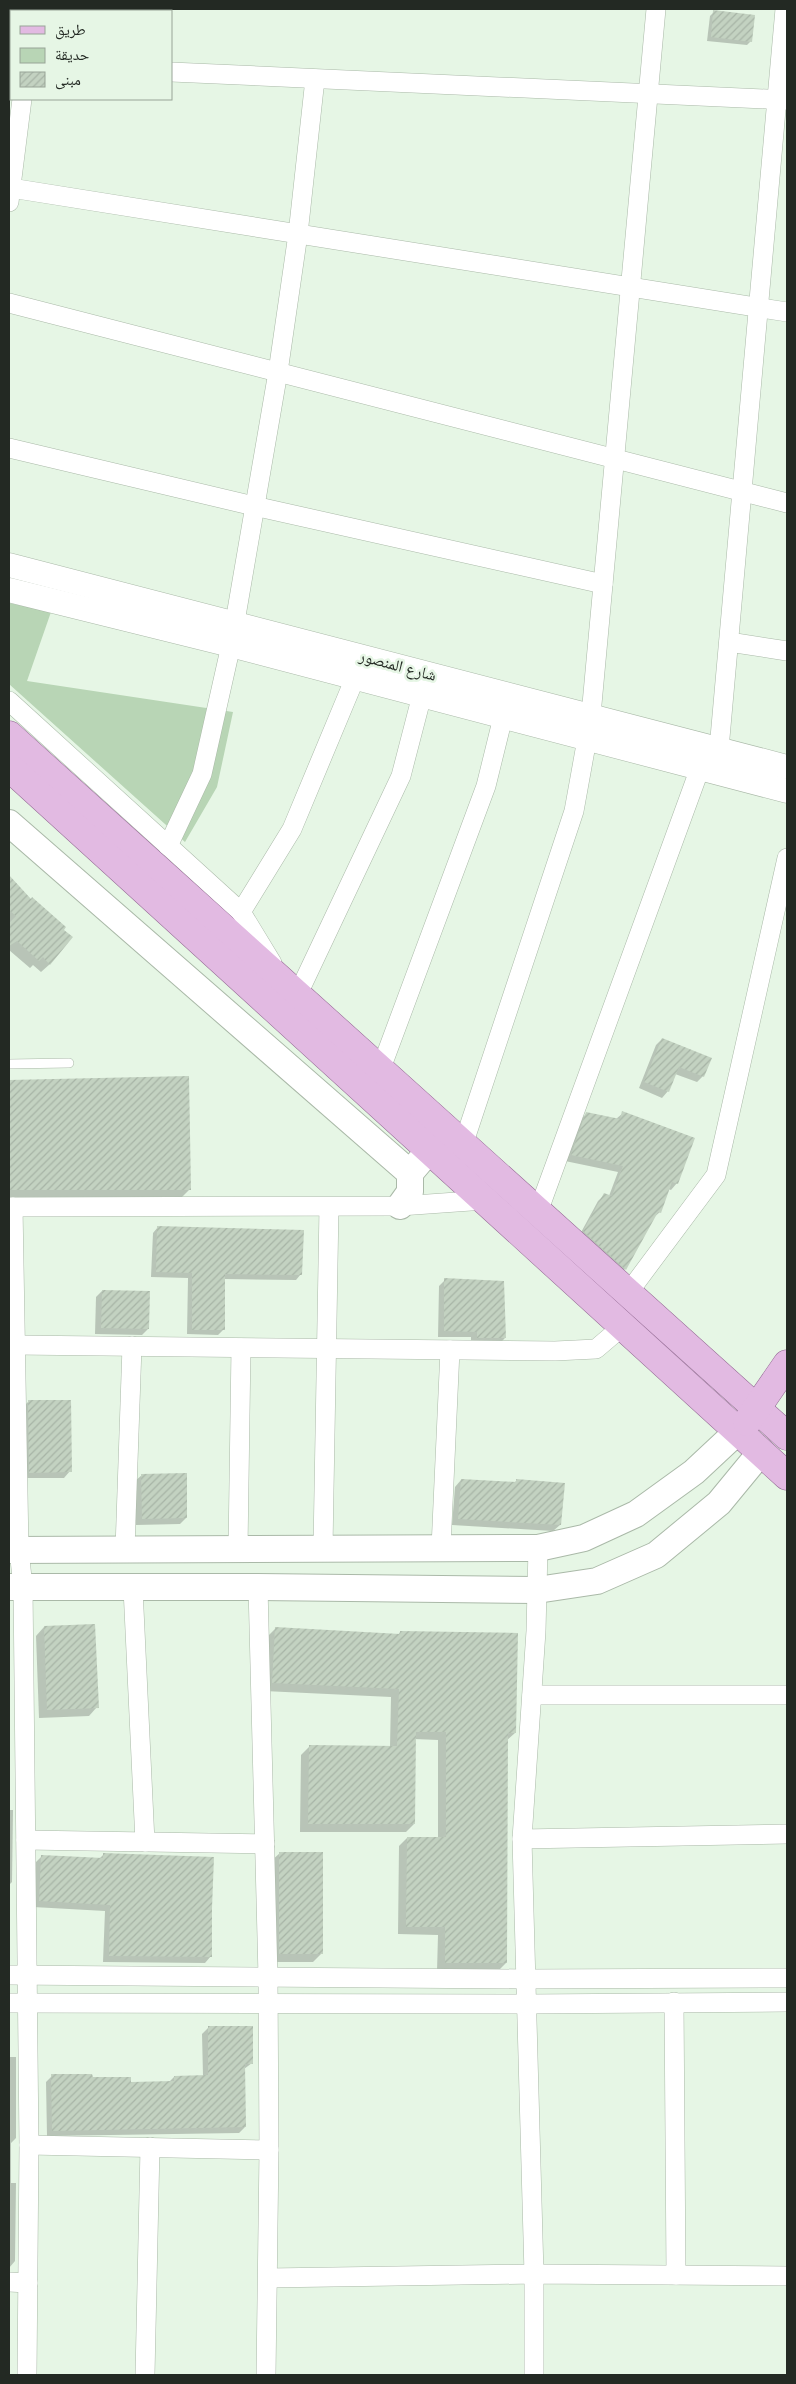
<svg xmlns="http://www.w3.org/2000/svg" width="796" height="2384" font-family="'Noto Serif','Noto Naskh Arabic',serif">
<style>
.green{fill:#b8d5b5}
.shadow{fill:#0003}
.building{fill:url(#building-hatch)}
.lines{fill:none;stroke-linecap:round;stroke-linejoin:round}
.service-casing{stroke:#aab9a8;stroke-width:10}
.minor-casing{stroke:#aab9a8;stroke-width:20}
.tertiary-casing{stroke:#aab9a8;stroke-width:25}
.secondary-casing{stroke:#aab9a8;stroke-width:28}
.primary-casing{stroke:#936993;stroke-width:29}
.service{stroke:#fff;stroke-width:9}
.minor{stroke:#fff;stroke-width:19}
.tertiary{stroke:#fff;stroke-width:24}
.secondary{stroke:#fff;stroke-width:26}
.primary{stroke:#e2bae2;stroke-width:28}
.labels{text-anchor:middle;stroke-width:5;stroke-linejoin:round;paint-order:stroke}
.street-label{font-size:16px;fill:#232923;stroke:#e6f6e5}
</style>
<defs>
<pattern id="building-hatch" width="6" height="6" patternUnits="userSpaceOnUse" patternTransform="scale(1.25)"><rect width="6" height="6" fill="#c3d2c1"/><path d="M-1 1l2-2M0 6l6-6M5 7l2-2" fill="none" stroke="#a7b4a6"/></pattern>
</defs>
<rect width="100%" height="100%" fill="#e6f6e5"/>
<polygon class="green" points="9,603 51,612 27,681 233,712 217,787 185,842 9,684"/>
<g class="shadow">
<polygon points="714,12 751,41 747,45 707,41 710,16"/>
<polygon points="9,877 31,900 50,964 41,972 33,965 30,968 9,950"/>
<polygon points="662,1039 703,1076 697,1082 675,1074 668,1091 662,1098 639,1088 656,1045"/>
<polygon points="188,1077 190,1189 181,1198 9,1198 9,1081"/>
<polygon points="587,1113 616,1119 623,1113 677,1183 671,1190 668,1189 660,1212 653,1218 625,1269 619,1275 578,1238 598,1201 604,1195 609,1196 618,1172 565,1161 580,1120"/>
<polygon points="158,1227 301,1274 296,1280 224,1279 223,1330 218,1335 187,1334 188,1278 151,1277 153,1233"/>
<polygon points="445,1280 505,1338 499,1344 471,1344 471,1337 438,1337 439,1286"/>
<polygon points="102,1291 148,1329 142,1335 95,1334 96,1297"/>
<polygon points="28,1402 70,1471 64,1478 23,1478 22,1408"/>
<polygon points="142,1475 186,1518 180,1524 136,1525 135,1481"/>
<polygon points="461,1480 513,1484 517,1480 560,1525 553,1531 452,1525 455,1487"/>
<polygon points="44,1627 97,1707 89,1716 39,1718 36,1636"/>
<polygon points="275,1629 398,1635 400,1632 515,1733 506,1741 506,1963 498,1971 437,1971 438,1935 398,1934 399,1846 407,1838 438,1838 438,1740 414,1739 414,1824 406,1832 300,1832 301,1755 309,1747 390,1747 391,1697 264,1691 267,1637"/>
<polygon points="9,1810 13,1810 12,1882 9,1885"/>
<polygon points="280,1853 322,1953 313,1962 271,1962 271,1861"/>
<polygon points="104,1854 210,1908 211,1956 205,1963 103,1962 105,1911 33,1907 36,1862 42,1856 99,1859"/>
<polygon points="208,2028 252,2063 244,2069 245,2127 239,2133 47,2136 46,2082 52,2076 130,2083 168,2083 174,2077 203,2076 202,2034"/>
<polygon points="9,2057 16,2057 16,2138 11,2143 11,2183 16,2183 15,2261 9,2268"/>
</g>
<g class="building">
<polygon points="713,10 755,15 752,42 711,37"/>
<polygon points="9,875 31,899 32,897 66,927 64,930 73,937 50,965 43,957 39,961 17,941 9,946 9,923 16,916 9,910"/>
<polygon points="662,1038 712,1058 704,1077 679,1067 669,1092 644,1082"/>
<polygon points="189,1076 191,1190 9,1190 9,1080"/>
<polygon points="622,1111 695,1138 678,1184 672,1182 661,1213 658,1212 626,1270 583,1231 604,1193 612,1196 623,1166 571,1155 586,1112 620,1119"/>
<polygon points="157,1226 304,1230 302,1275 225,1274 225,1330 192,1330 192,1273 156,1272"/>
<polygon points="444,1278 504,1281 506,1338 477,1338 477,1332 444,1331"/>
<polygon points="102,1290 150,1291 149,1329 101,1328"/>
<polygon points="28,1400 71,1400 72,1472 29,1473"/>
<polygon points="187,1473 187,1518 142,1519 141,1474"/>
<polygon points="461,1479 516,1482 516,1479 565,1483 561,1525 458,1519"/>
<polygon points="95,1624 99,1708 47,1710 44,1626"/>
<polygon points="275,1627 400,1634 400,1631 518,1633 516,1733 508,1733 507,1963 445,1963 445,1927 406,1927 407,1837 446,1837 446,1732 416,1732 415,1824 308,1824 309,1745 397,1746 399,1689 272,1683"/>
<rect x="279" y="1852" width="44" height="102"/>
<polygon points="103,1853 214,1857 212,1908 212,1957 109,1956 110,1905 39,1901 41,1855 103,1858"/>
<polygon points="208,2026 253,2026 253,2064 245,2064 246,2127 52,2131 51,2074 92,2074 93,2077 131,2077 131,2082 174,2081 174,2076 208,2075"/>
</g>
<g class="lines">
<defs>
<polyline id="service" points="9,1064 69,1063"/>
<g id="minor">
<polyline points="33,11 33,9"/>
<polyline points="9,64 11,64"/>
<polyline points="171,72 787,100"/>
<polyline points="11,188 787,312"/>
<polyline points="9,202 22,99"/>
<polyline points="9,303 787,503"/>
<polyline points="9,448 254,506 603,584"/>
<polyline points="729,642 787,651"/>
<polyline points="9,701 241,912 272,963"/>
<polyline points="591,715 656,9"/>
<polyline points="719,749 785,9"/>
<polyline points="168,846 202,774 231,645 278,372 298,234 315,79"/>
<polyline points="241,912 292,829 355,678"/>
<polyline points="297,996 401,776 422,695"/>
<polyline points="380,1071 486,786 503,717"/>
<polyline points="463,1145 574,811 587,739"/>
<polyline points="9,1207 400,1206 485,1200"/>
<polyline points="13,1207 19,1550 23,1587 29,2145 27,2375"/>
<polyline points="538,1212 700,768"/>
<polyline points="628,1293 716,1175 787,858"/>
<polyline points="15,1345 555,1351 596,1349 623,1326"/>
<polyline points="323,1548 329,1207"/>
<polyline points="441,1548 450,1350"/>
<polyline points="125,1549 132,1346"/>
<polyline points="238,1549 241,1348"/>
<polyline points="258,1587 268,1977 269,2150 266,2375"/>
<polyline points="133,1588 145,1842"/>
<polyline points="532,1695 787,1695"/>
<polyline points="522,1839 787,1834"/>
<polyline points="26,1840 265,1844"/>
<polyline points="9,1975 526,1979 787,1978"/>
<polyline points="674,2002 676,2275"/>
<polyline points="9,2003 528,2004 787,2002"/>
<polyline points="29,2145 269,2150"/>
<polyline points="268,2278 534,2274 787,2276"/>
<polyline points="9,2282 28,2283"/>
<polyline points="145,2375 150,2147"/>
<polyline points="534,2375 534,2274 522,1839 536,1631 538,1548"/>
</g>
<g id="tertiary">
<polyline points="9,565 787,767"/>
<polyline points="9,590 231,645 787,791"/>
</g>
<g id="secondary">
<polyline points="9,823 410,1173"/>
<polyline points="400,1206 410,1192 410,1173 421,1160"/>
<polyline points="9,1550 538,1548 584,1538 636,1514 694,1472 739,1430"/>
<polyline points="9,1587 258,1587 537,1590 597,1581 656,1555 719,1503 761,1452"/>
</g>
<g id="primary">
<polyline points="9,735 787,1436"/>
<polyline points="9,767 787,1476"/>
<polyline points="747,1422 787,1364"/>
</g>
</defs>
<use href="#service" class="service-casing"/>
<use href="#minor" class="minor-casing"/>
<use href="#tertiary" class="tertiary-casing"/>
<use href="#secondary" class="secondary-casing"/>
<use href="#primary" class="primary-casing"/>
<use href="#service" class="service"/>
<use href="#minor" class="minor"/>
<use href="#tertiary" class="tertiary"/>
<use href="#secondary" class="secondary"/>
<use href="#primary" class="primary"/>
</g>
<g class="labels">
<g class="street-label">
<text transform="translate(398 665) rotate(15)" y="6">شارع المنصور</text>
</g>
</g>
<rect width="796" height="2384" fill="none" stroke="#232923" stroke-width="20"/>
<rect x="10" y="10" width="162" height="90" fill="#e6f6e5" stroke="#98a497"/>
<rect x="20" y="26" width="25" height="8" fill="#e2bae2" stroke="#98a497"/>
<text x="55" y="35" font-size="15" fill="#232923">طريق</text>
<rect x="20" y="48" width="25" height="15" fill="#b8d5b5" stroke="#98a497"/>
<text x="55" y="60" font-size="15" fill="#232923">حديقة</text>
<rect x="20" y="72" width="25" height="15" fill="url(#building-hatch)" stroke="#98a497"/>
<text x="55" y="85" font-size="15" fill="#232923">مبنى</text>
</svg>
